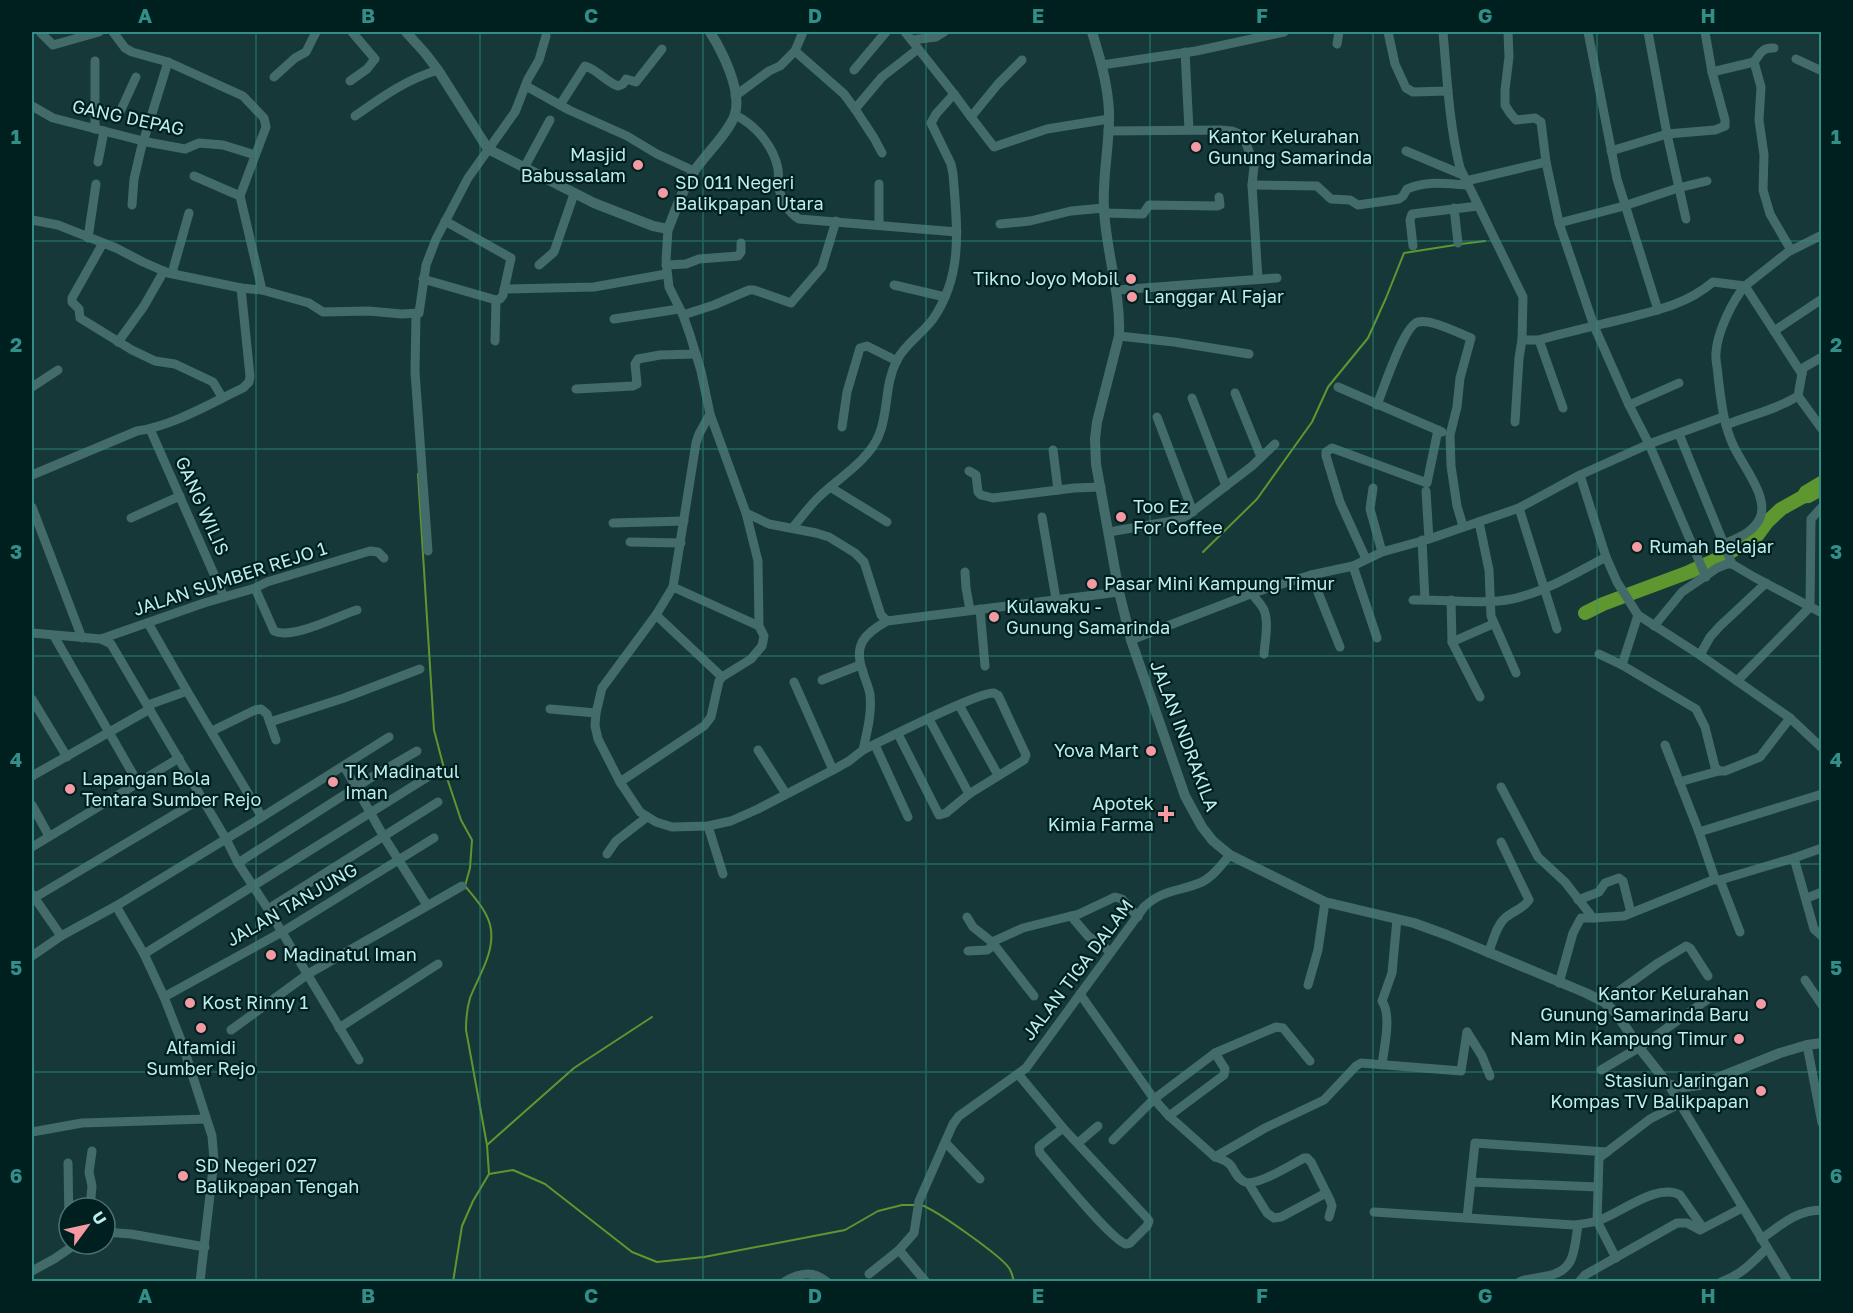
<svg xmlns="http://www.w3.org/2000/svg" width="1853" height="1313" font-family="'Golos Text',sans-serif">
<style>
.water{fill:#5e9730}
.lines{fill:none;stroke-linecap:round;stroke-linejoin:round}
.stream{stroke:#5e9730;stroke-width:2}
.river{stroke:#5e9730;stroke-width:14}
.minor{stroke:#436b6a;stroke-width:9}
.tertiary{stroke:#436b6a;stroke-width:10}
.grid{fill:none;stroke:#328e87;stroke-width:1.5;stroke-opacity:0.55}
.poi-dot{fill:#f49aa3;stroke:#001f1f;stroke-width:2}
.labels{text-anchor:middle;stroke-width:4.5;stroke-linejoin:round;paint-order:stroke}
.street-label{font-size:18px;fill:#bdedec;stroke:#001f1f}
.poi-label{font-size:18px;fill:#bdedec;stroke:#001f1f;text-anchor:start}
.neatline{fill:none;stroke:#328e87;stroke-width:2}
.grid-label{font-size:20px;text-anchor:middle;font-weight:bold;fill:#328e87}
</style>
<rect width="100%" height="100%" fill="#163838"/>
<polygon class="water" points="1821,475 1821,497 1810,503 1790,504 1801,487"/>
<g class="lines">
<g class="stream">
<polyline points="1461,244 1485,241"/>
<path d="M418,474L434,730L445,772L461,820L472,840L470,868L465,886C475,898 489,913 491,930C494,954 478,977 470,998C467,1008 466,1019 466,1030L487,1145L489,1174"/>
<polyline points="1203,552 1257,499 1312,422 1328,387 1368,338 1386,298 1404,253 1455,245"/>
<polyline points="487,1145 574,1068 652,1017"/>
<path d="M921,1205C935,1209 1001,1256 1009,1268C1012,1272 1013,1278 1014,1282"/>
<polyline points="453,1282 462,1226 473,1201 489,1174 513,1170 545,1184 632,1252 657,1262 704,1257 845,1230 878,1211 902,1205 916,1205"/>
</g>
<polyline class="river" points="1585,613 1603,604 1689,572 1720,558 1756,537 1767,522 1781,509 1822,486"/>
<g class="minor">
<polyline points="40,32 53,45 99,32"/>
<polyline points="113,32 125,48 132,52 168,62 243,96 264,118 266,127 240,196 262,290"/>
<polyline points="1388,32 1395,64 1406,88 1413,92 1448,91"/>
<path d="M1443,32C1447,77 1449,124 1460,168L1523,297L1522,340L1519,358L1515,422"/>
<polyline points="1508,32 1509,57 1505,90 1505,105 1510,113 1516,120 1535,118 1541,122 1546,162 1559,223 1594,326 1629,405 1649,444 1706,577"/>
<polyline points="1588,32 1617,179 1658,310"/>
<polyline points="1648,32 1667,134 1686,219"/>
<polyline points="912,40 936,37 944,32"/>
<polyline points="1337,44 1339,32"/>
<path d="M1774,48C1762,47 1760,54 1754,62L1761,87L1759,120L1764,155L1763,190L1770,214L1791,250"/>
<polyline points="795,51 844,94 855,109 882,77 918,49"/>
<polyline points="1185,52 1189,130"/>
<polyline points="1796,59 1822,71"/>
<polyline points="95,61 95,129"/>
<polyline points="1102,65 1196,51 1284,32"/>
<polyline points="854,70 886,32"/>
<polyline points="1712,72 1754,62"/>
<polyline points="274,77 295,58 306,52 316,32"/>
<polyline points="350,81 367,69 375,59 352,32"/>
<polyline points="526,86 569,110 627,136 657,154 694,171"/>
<polyline points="954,94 971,117 998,84 1022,60"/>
<polyline points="735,96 769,71 780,66 795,51 803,32"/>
<path d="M560,105L585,66C598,70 606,82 618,86L623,84L626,79L636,82L662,49"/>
<polyline points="32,106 53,118 147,142 185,149 199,143 223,145 255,155"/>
<polyline points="855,109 874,138 882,153"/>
<polyline points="95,111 120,112 136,77"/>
<path d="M735,115C756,125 774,147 778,169C779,175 778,182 779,188C781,200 789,213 799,219L957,232"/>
<path d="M355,116C382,97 405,80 438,70"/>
<polyline points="971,117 994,147 1047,129 1109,119"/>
<polyline points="1108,131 1220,130 1232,131 1239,134 1246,143 1254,166 1252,185 1258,279"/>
<polyline points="1406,151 1463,175"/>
<polyline points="1611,151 1667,134 1715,130 1725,126 1725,120 1712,72 1705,32"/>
<polyline points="98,162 104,131"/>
<polyline points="524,168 550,120"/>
<polyline points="194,176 240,196"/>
<polyline points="1466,181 1546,162"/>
<path d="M1252,185L1317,186L1331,199L1350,200L1358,205L1399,199L1403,196L1407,189C1426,180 1448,184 1468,185"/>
<polyline points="132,205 134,179 141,149 168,62"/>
<polyline points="1454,208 1458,243"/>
<polyline points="1104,213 1143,214 1149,205 1217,206 1220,205 1219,197"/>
<polyline points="32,220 58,225 116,248 143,262 168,273 241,288 262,290 309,303 323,312 368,311 402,314 419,313 426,265 436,239 468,178 515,112 528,79 539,60 546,36"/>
<polyline points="1559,223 1624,206 1678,188 1707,181"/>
<polyline points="1000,224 1030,221 1071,211 1104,208"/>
<polyline points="879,225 879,184"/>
<path d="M668,229L666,261L669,287L683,315L690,335L701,371L710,414L746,513L758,561L759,626L764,636L762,646L751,659L722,677L719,681L711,717L704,726L620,782L640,812L656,822L672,827L708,826L731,821L758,809L833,770L849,761L863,750C867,732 872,713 870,695C869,687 865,680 863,672C853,645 864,634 887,621L1119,592"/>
<polyline points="88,238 96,184"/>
<polyline points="103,243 72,298 72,302 79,309 80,318 132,350 155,361 175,364 213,382 222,397"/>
<polyline points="1413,246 1410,220 1412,214 1478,206"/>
<polyline points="539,265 554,252 574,194"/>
<polyline points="666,265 686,264 699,259 738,256 741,252 741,243"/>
<polyline points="172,273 189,213"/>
<polyline points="423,279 496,300 500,299 503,295 511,258 445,221"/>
<polyline points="894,285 945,297"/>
<polyline points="504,289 594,287 666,274"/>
<polyline points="1117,290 1277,278"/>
<polyline points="416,314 415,372 428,551"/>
<polyline points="683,315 714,305 749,290 754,290 791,303 822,267 836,221"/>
<polyline points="614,319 679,309"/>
<polyline points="1774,331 1822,299"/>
<polyline points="1119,336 1174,342 1249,354"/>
<path d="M1522,340H1539C1564,333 1590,327 1615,321C1650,312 1685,306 1713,282L1745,286L1802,374"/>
<polyline points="1539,340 1563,408"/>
<polyline points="495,341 496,300"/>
<polyline points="118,342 144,306 164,271"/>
<polyline points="32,387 58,370"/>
<polyline points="1338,387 1442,432"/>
<polyline points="576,389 633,386 637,384 635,364 638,359 660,355 696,354"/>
<polyline points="1235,393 1261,457"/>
<polyline points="1798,396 1822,429"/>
<polyline points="1192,398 1226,486"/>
<path d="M1377,405C1383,390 1404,325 1418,322C1432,319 1458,333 1471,338L1460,378L1457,407L1450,435L1451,466L1457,506L1463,526"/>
<polyline points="1629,405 1679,383"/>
<polyline points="1157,417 1193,512"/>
<path d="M1726,425C1750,415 1776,410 1798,396L1803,368L1822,357"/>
<polyline points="842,427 847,392 860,348 867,346 897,361"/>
<polyline points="150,429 224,597"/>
<polyline points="1679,434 1732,564"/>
<polyline points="1053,450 1058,490"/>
<polyline points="969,471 976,475 978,492 981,495 993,498 1074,488 1101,487"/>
<path d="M32,475L137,431C173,426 211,403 243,388L249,382L250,376L241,288"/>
<polyline points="1580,475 1606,557 1617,582 1638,615 1700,655 1790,718"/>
<polyline points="830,487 887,522"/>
<polyline points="1373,488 1370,509 1382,552"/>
<polyline points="1426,491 1429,539"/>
<polyline points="32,507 82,638"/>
<polyline points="1519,508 1557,629"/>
<polyline points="746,513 769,524 816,533 829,537 855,553 864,562 881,615 887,621"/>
<polyline points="1042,517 1056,599"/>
<polyline points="131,518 180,496"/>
<polyline points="1479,522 1489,570 1491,616 1516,673"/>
<polyline points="613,523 684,521"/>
<path d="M793,527C802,517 810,505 820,496C839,478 869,460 879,435C889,411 884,385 897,360C905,344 923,333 933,319C964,274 957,225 953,174L951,164L931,123L936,114L954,94L905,32"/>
<polyline points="1109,532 1178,520 1188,515 1252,466 1275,444"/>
<polyline points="1422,540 1425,600"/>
<polyline points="630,542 681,543"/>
<path d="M1724,544C1737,538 1753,533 1760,518C1769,497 1743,466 1734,447C1723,424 1721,400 1718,376C1718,369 1715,360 1716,353C1717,333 1732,301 1745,286L1788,252L1822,235"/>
<polyline points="1366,559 1340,502 1326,456 1326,452 1332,448 1427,483 1438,430"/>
<polyline points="1353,566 1377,638"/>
<polyline points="965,572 966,588 970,610"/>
<polyline points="1311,575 1340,647"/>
<polyline points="673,587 759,626"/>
<path d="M255,588L274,631C292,640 337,616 357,610"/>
<path d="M1252,594C1256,599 1261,604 1264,610C1269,623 1265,640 1264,654"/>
<path d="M1413,600C1444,599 1483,605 1512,599C1545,592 1576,573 1606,557"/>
<polyline points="1451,600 1452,642 1480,697"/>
<polyline points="980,609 985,666"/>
<polyline points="656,615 722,677"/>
<polyline points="1638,615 1622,665 1696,709 1705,727 1715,767 1719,771 1725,771 1760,757 1790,718 1822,748"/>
<polyline points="148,623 187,691"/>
<polyline points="1654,626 1682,592 1717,568 1727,564 1732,564 1754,577 1822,613"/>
<polyline points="32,633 101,639 111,644 226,839 238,863 268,909 359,1060"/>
<polyline points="54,636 138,783"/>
<polyline points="101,639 204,603 255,588 267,582 370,551 378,552 384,558"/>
<polyline points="1131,640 1253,593 1311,575 1353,566 1382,552 1429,539 1519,508 1580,475 1649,444 1723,417"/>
<polyline points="1452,642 1493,624"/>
<polyline points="1599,654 1622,665"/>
<polyline points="1700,655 1710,637 1720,626 1766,583"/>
<polyline points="822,680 860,665"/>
<polyline points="1737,681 1810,607 1811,519 1822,507"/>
<polyline points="794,682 833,770"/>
<polyline points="32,699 67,757"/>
<polyline points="148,705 187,691 262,817"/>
<polyline points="959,705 998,775"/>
<polyline points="550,709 596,713"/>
<polyline points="929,719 969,794"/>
<polyline points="270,722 344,698 420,669"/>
<polyline points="212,731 255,710 261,709 267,714 276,740"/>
<polyline points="875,745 908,817"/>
<polyline points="1665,745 1699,832 1715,879"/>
<polyline points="758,750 786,794"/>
<path d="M863,750C882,741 980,691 994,693C995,693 996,695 998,695L1026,755L1024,760L969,794L946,813L939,815L898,734"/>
<polyline points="344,766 384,837 427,905"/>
<polyline points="32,776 150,709"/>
<polyline points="620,782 598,739 595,726 596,713 602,688 656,615 673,587 696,443 699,434 710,414"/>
<polyline points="1679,782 1719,771"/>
<polyline points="1501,787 1538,857 1565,882 1593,918 1624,916 1713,880 1720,880 1794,858"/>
<polyline points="32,805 49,836"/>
<polyline points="708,826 723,874"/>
<polyline points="1699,832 1822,794"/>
<polyline points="32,847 179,758"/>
<polyline points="1822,848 1794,858 1814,929 1822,936"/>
<polyline points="607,854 616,841 647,817"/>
<polyline points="238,863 372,777 417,751"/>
<polyline points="1720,880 1740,932"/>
<polyline points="32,894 61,936"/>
<polyline points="34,898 202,798"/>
<polyline points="1807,898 1822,892"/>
<polyline points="1578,900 1599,892 1605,883 1619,878 1623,881 1631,913"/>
<polyline points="116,906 144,954 164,997 182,1043 212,1136 214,1160 200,1282"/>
<polyline points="268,909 438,802"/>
<polyline points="1071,916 1088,936 1111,952"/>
<polyline points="967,917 973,927 992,942 1034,996"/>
<polyline points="992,942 1023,928 1079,914 1115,897 1122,899 1138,917"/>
<polyline points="968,951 987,950 994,945"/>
<path d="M1488,953C1493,942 1496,926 1505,918C1513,911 1523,909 1529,900L1501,842"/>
<polyline points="144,954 434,773"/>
<polyline points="32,956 61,936 116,906 262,817 389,737"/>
<polyline points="1805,980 1822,1005"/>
<polyline points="1559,983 1573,933 1581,918 1593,918"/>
<polyline points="1308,985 1318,950 1325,902"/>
<polyline points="1080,994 1154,1099 1169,1116 1215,1157 1265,1128 1324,1100 1356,1066 1361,1063 1461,1071 1467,1032"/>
<polyline points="164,997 282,932 434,838"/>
<polyline points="1604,1002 1658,963 1686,946 1690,948 1708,976"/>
<polyline points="339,1028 438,964"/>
<polyline points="231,1030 308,974 462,886"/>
<polyline points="1467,1032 1482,1056 1490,1076"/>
<polyline points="1807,1045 1822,1123"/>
<path d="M1382,1065C1384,1047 1392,1016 1382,1001L1392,973L1397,919"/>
<polyline points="1601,1070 1640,1047 1718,992"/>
<path d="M1018,1074L1063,1128L1147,1218L1149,1221L1147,1226L1130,1243C1129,1244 1127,1244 1126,1244C1112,1241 1053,1168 1040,1153L1039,1147L1041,1145L1063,1128"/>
<polyline points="1668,1084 1788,1282"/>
<polyline points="1169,1116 1224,1075 1225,1069 1215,1053"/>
<polyline points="32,1132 82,1123 206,1119"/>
<polyline points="1113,1140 1154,1099 1215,1053 1276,1027 1283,1028 1310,1061"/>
<polyline points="945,1142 980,1179"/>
<polyline points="1078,1143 1098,1126"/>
<path d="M1215,1157C1239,1164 1229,1172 1243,1181C1253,1189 1293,1164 1304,1158H1307L1311,1162L1330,1200L1332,1206L1329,1217"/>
<polyline points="68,1163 69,1225"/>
<polyline points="1471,1182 1598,1187"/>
<polyline points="1249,1184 1267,1213 1274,1218 1281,1217 1326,1193"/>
<polyline points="90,1208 92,1186 89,1172 92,1151"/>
<path d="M1374,1212L1574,1225C1582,1224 1590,1223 1597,1221C1620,1214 1657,1182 1680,1195L1703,1228"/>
<polyline points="1467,1218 1475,1143 1607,1152"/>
<polyline points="105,1232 131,1234 205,1247"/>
<path d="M1761,1239C1781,1225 1797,1210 1822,1210"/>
<polyline points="899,1250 926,1282"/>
<polyline points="1616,1258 1597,1221 1599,1158 1650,1119 1679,1104"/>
<polyline points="32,1271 54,1259 76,1244"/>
<path d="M869,1274L899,1250L914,1233L919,1201L953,1124L959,1116L1026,1068L1144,907C1163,889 1179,892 1202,882C1213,877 1222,864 1230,855"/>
<path d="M784,1282C799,1273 813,1270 827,1282"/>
<path d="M1519,1282C1528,1278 1538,1278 1547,1276C1576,1271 1574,1249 1578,1225"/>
<polyline points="1579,1282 1585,1275 1677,1223 1687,1223 1700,1230 1742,1208"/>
<path d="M1721,1282C1741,1275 1752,1263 1767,1248"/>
</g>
<g class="tertiary">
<path d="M406,32L425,53L438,70L488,149L594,203L653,226L668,229C676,210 683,187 695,170C705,155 731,130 735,114C742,90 722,51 710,32"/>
<path d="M1092,32C1100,58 1108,85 1109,112C1110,144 1102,176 1104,209C1106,252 1121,293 1119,336L1097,422L1095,439L1096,464L1119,592L1131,640L1185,796L1202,827L1213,841L1230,855L1325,902L1414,923L1447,935L1586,993L1604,1002L1616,1013L1641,1050L1668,1084L1675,1086L1683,1087L1700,1085L1780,1053L1807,1045L1822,1043"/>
</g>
</g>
<path class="grid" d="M256,32V1282M480,32V1282M703,32V1282M926,32V1282M1150,32V1282M1373,32V1282M1597,32V1282M32,241H1822M32,449H1822M32,656H1822M32,864H1822M32,1072H1822"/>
<g class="poi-dot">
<circle cx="1196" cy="147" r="6"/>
<circle cx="638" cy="165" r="6"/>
<circle cx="663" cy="193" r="6"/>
<circle cx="1131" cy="279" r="6"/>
<circle cx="1132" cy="297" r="6"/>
<circle cx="1121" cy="517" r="6"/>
<circle cx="1637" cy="547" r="6"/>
<circle cx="1092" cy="584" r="6"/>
<circle cx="994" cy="617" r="6"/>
<circle cx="1151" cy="751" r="6"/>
<circle cx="333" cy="782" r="6"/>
<circle cx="70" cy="789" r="6"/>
<path d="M1163 805h6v6h6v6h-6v6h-6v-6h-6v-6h6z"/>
<circle cx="271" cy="955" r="6"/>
<circle cx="190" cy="1003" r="6"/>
<circle cx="1761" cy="1004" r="6"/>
<circle cx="201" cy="1028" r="6"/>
<circle cx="1739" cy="1039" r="6"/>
<circle cx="1761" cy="1091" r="6"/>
<circle cx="183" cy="1176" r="6"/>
</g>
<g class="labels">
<g class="street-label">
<text transform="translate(128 118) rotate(12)" y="6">GANG DEPAG</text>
<text transform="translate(202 506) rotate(66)" y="6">GANG WILIS</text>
<text transform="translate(230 579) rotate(-18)" y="6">JALAN SUMBER REJO 1</text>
<text transform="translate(1184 736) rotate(69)" y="6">JALAN INDRAKILA</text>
<text transform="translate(292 905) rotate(-30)" y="6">JALAN TANJUNG</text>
<text transform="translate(1078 970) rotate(-53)" y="6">JALAN TIGA DALAM</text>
</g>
<g class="poi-label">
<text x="1208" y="143">Kantor Kelurahan<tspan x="1208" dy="21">Gunung Samarinda</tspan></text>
<text x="626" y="161" text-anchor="end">Masjid<tspan x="626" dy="21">Babussalam</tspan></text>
<text x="675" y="189">SD 011 Negeri<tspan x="675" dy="21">Balikpapan Utara</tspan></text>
<text x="1119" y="285" text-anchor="end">Tikno Joyo Mobil</text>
<text x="1144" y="303">Langgar Al Fajar</text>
<text x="1133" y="513">Too Ez<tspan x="1133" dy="21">For Coffee</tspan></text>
<text x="1649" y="553">Rumah Belajar</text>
<text x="1104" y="590">Pasar Mini Kampung Timur</text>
<text x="1006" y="613">Kulawaku -<tspan x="1006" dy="21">Gunung Samarinda</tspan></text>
<text x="1139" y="757" text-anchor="end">Yova Mart</text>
<text x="345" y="778">TK Madinatul<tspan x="345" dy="21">Iman</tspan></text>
<text x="82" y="785">Lapangan Bola<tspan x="82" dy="21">Tentara Sumber Rejo</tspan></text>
<text x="1154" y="810" text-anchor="end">Apotek<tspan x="1154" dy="21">Kimia Farma</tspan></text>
<text x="283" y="961">Madinatul Iman</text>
<text x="1749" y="1000" text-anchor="end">Kantor Kelurahan<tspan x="1749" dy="21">Gunung Samarinda Baru</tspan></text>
<text x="202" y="1009">Kost Rinny 1</text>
<text x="1727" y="1045" text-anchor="end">Nam Min Kampung Timur</text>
<text x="201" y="1054" text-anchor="middle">Alfamidi<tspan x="201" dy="21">Sumber Rejo</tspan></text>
<text x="1749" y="1087" text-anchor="end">Stasiun Jaringan<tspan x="1749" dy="21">Kompas TV Balikpapan</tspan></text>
<text x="195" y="1172">SD Negeri 027<tspan x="195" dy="21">Balikpapan Tengah</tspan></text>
</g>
</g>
<rect width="1853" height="1313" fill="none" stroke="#001f1f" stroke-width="66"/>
<g transform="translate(87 1226) rotate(57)"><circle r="28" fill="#001f1f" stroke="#4c7171" stroke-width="1.5"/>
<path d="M0-4.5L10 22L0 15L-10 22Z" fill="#f49aa3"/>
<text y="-9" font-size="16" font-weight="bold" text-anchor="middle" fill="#bdedec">U</text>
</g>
<rect x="33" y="33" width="1787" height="1247" class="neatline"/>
<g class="grid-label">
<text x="145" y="23">A</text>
<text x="368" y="23">B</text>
<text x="591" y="23">C</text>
<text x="815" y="23">D</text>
<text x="1038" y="23">E</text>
<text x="1262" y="23">F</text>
<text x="1485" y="23">G</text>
<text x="1708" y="23">H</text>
<text x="16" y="144">1</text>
<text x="1836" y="144">1</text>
<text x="16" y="352">2</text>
<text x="1836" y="352">2</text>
<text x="16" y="559">3</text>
<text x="1836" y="559">3</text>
<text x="16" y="767">4</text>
<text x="1836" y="767">4</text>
<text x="16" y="975">5</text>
<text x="1836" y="975">5</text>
<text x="16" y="1183">6</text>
<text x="1836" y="1183">6</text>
<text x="145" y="1303">A</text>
<text x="368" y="1303">B</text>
<text x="591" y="1303">C</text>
<text x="815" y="1303">D</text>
<text x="1038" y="1303">E</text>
<text x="1262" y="1303">F</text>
<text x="1485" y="1303">G</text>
<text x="1708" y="1303">H</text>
</g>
</svg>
